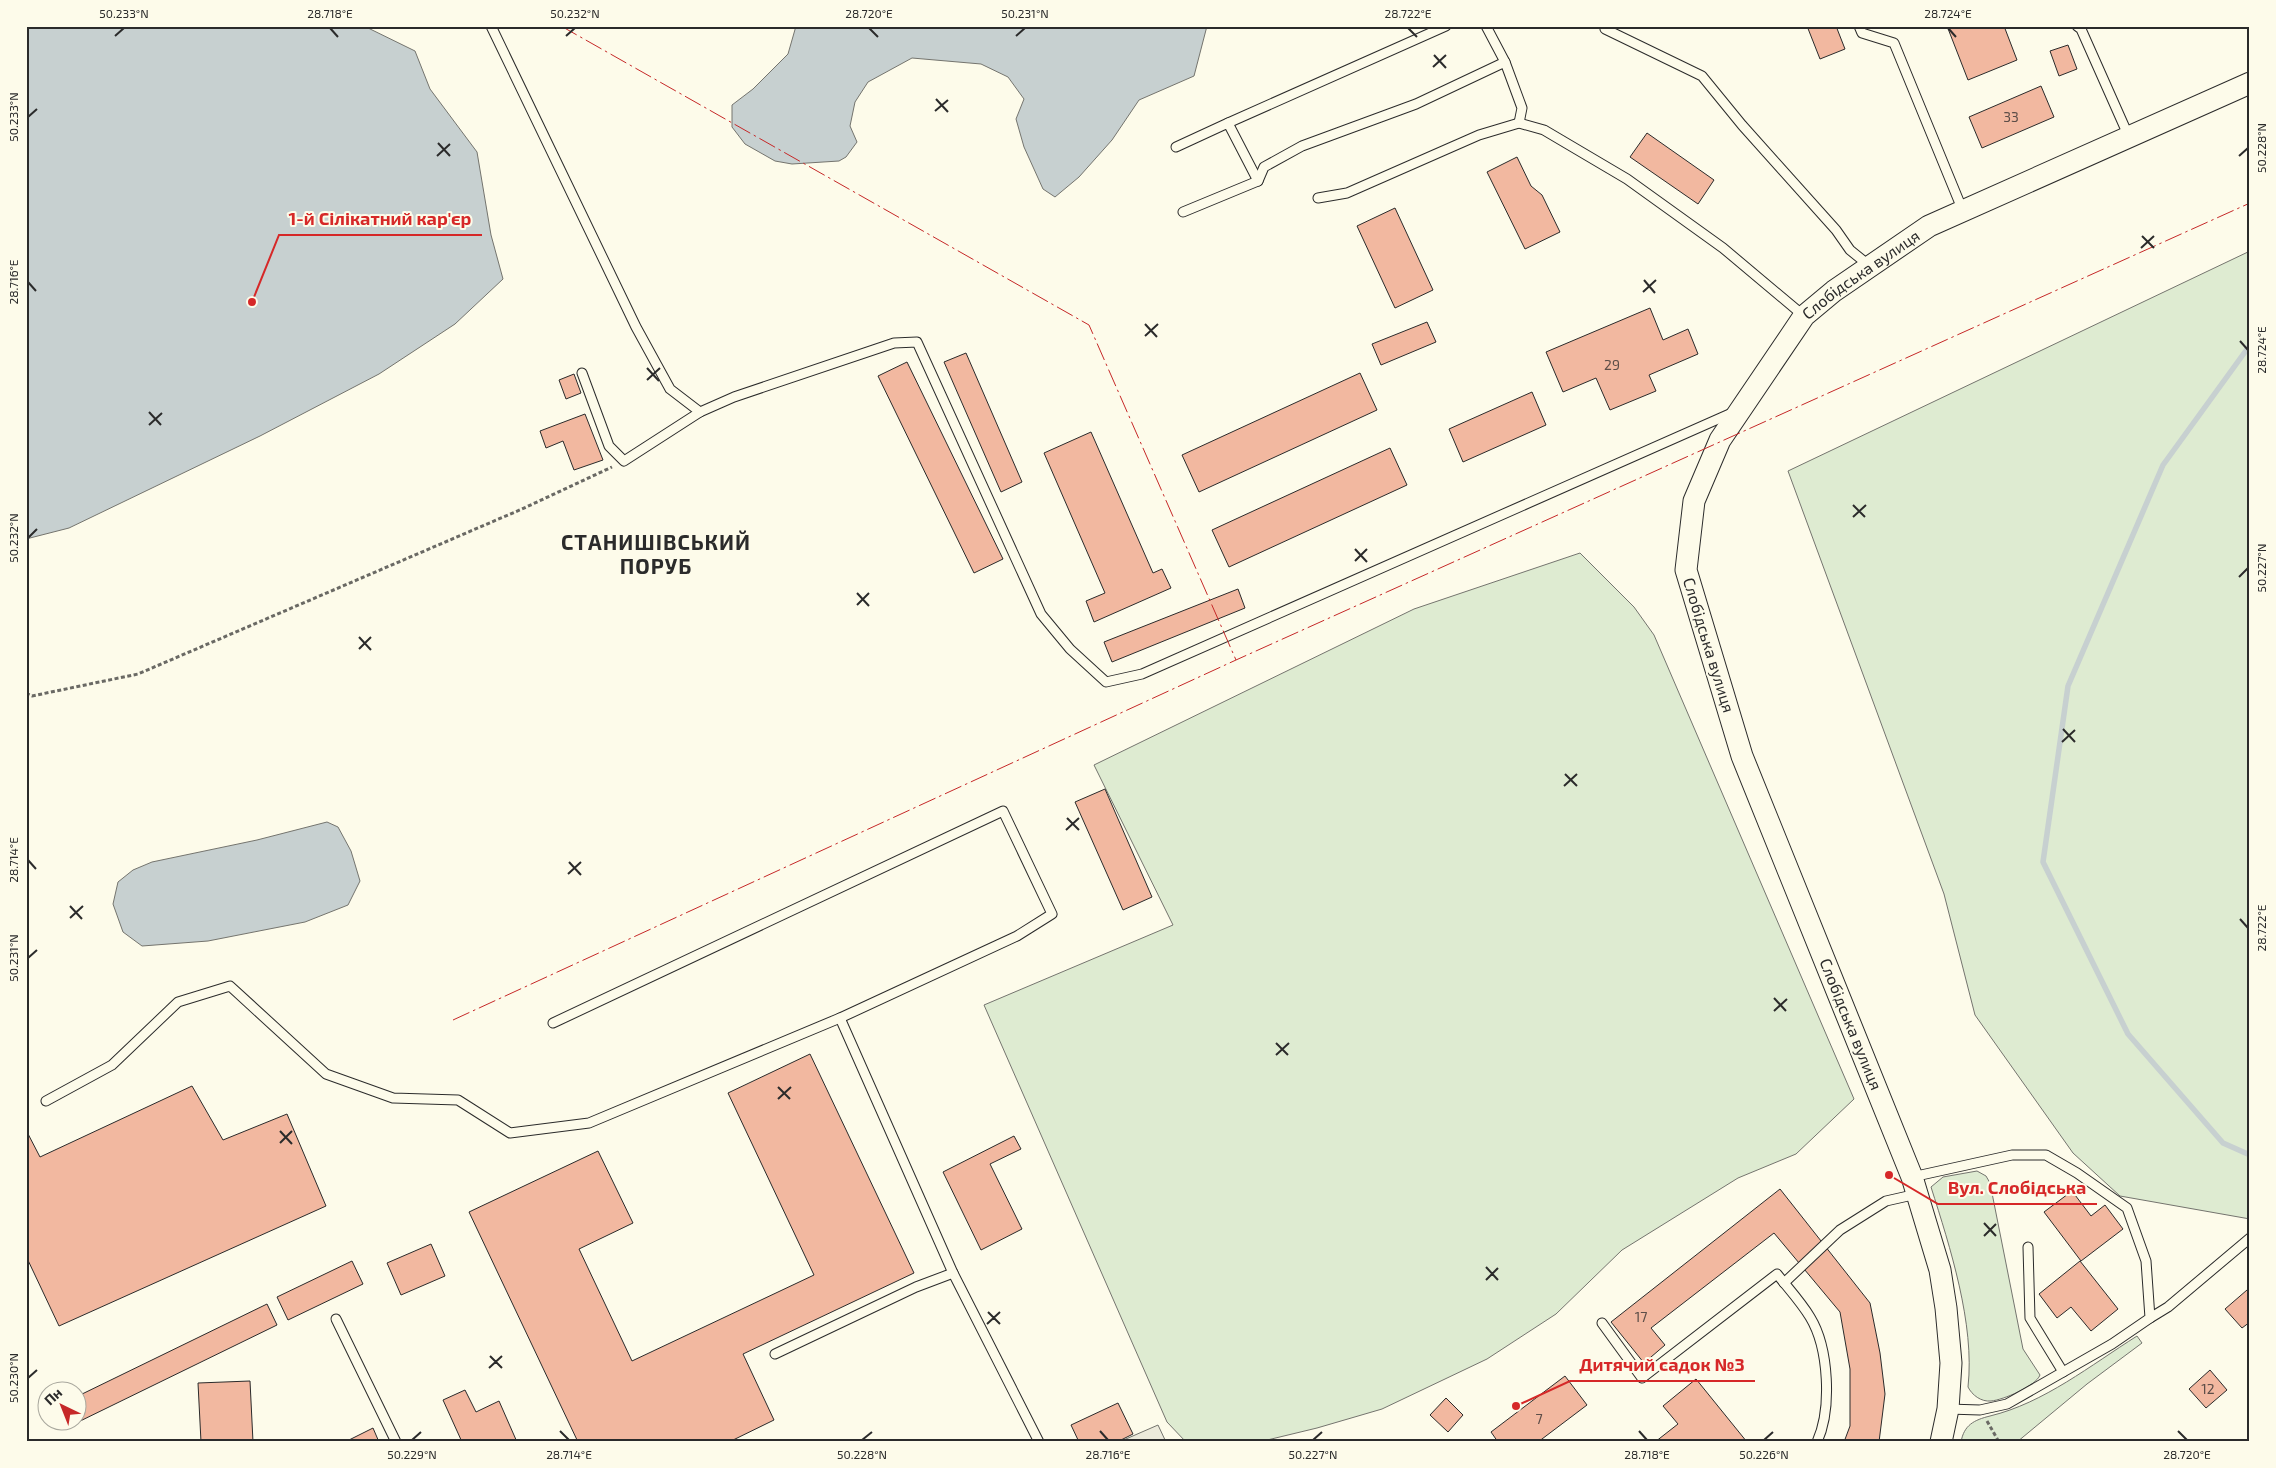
<svg xmlns="http://www.w3.org/2000/svg" width="2276" height="1468" font-family="'Exo 2',sans-serif">
<style>
.green{fill:#deebd1;stroke:#74746e}
.parking{fill:#eceadb;stroke:#74746e}
.water{fill:#c7d0d0;stroke:#74746e}
.lines{fill:none;stroke-linecap:round;stroke-linejoin:round}
.stream{stroke:#c7d0d0;stroke-width:5.5}
.building{fill:#f2b8a0;stroke:#2b2b2b}
.service-casing{stroke:#2b2b2b;stroke-width:11}
.tertiary-casing{stroke:#2b2b2b;stroke-width:23}
.path{stroke:#6a6964;stroke-width:3;stroke-dasharray:4 2.5;stroke-linecap:butt}
.service{stroke:#fdfbea;stroke-width:9}
.tertiary{stroke:#fdfbea;stroke-width:21}
.power{stroke:#c62828;stroke-width:1;stroke-dasharray:18 4 2.5 4;stroke-linecap:butt}
.ticks{fill:none;stroke:#2b2b2b;stroke-width:2}
.labels{text-anchor:middle;stroke-width:4;stroke-linejoin:round;paint-order:stroke}
.number-label{font-size:14px;fill:#5d4e48}
.street-label{font-size:16px;fill:#2b2b2b;stroke:#fdfbea}
.district-label{font-size:21px;font-weight:bold;letter-spacing:1px;fill:#2b2b2b;stroke:#fdfbea}
.leader{fill:none;stroke:#d62828;stroke-width:2}
.callout-dot{fill:#d62828;stroke:#fdfbea;stroke-width:2}
.callout-label{font-size:18px;text-anchor:middle;font-weight:bold;fill:#d62828;stroke:#fdfbea;stroke-width:4;stroke-linejoin:round;paint-order:stroke}
.neatline{fill:none;stroke:#2b2b2b;stroke-width:2}
.ticks-label{font-size:12px;text-anchor:middle;fill:#2b2b2b}
</style>
<rect width="100%" height="100%" fill="#fdfbea"/>
<g class="green">
<polygon points="2250,251 2250,1219 2120,1196 2073,1153 1975,1015 1944,894 1788,471"/>
<polygon points="1580,553 1634,607 1654,635 1854,1099 1796,1154 1738,1178 1622,1250 1556,1314 1487,1359 1382,1409 1317,1428 1259,1442 1186,1442 1167,1422 984,1005 1173,925 1094,765 1414,609"/>
<path d="M1977,1171L1986,1176L1990,1183L2023,1349L2040,1375C2036,1386 2003,1400 1991,1401C1981,1402 1972,1395 1968,1387C1975,1324 1950,1247 1931,1187L1943,1177Z"/>
<path d="M2137,1336L2142,1343L2087,1384L2017,1442H1961C1964,1425 1974,1420 1990,1416C2044,1403 2091,1365 2137,1336Z"/>
</g>
<polygon class="parking" points="1158,1425 1166,1442 1119,1442"/>
<g class="water">
<polygon points="26,26 364,26 415,51 430,89 477,152 491,235 503,279 455,324 379,374 260,436 69,528 26,539"/>
<polygon points="796,26 1207,26 1194,76 1139,100 1112,140 1079,177 1055,197 1043,189 1024,147 1016,119 1024,99 1008,77 981,64 912,58 868,82 855,102 850,126 857,142 846,157 839,161 792,164 775,161 745,144 732,127 732,105 753,89 788,54"/>
<polygon points="327,822 338,827 351,851 360,881 348,905 305,922 208,941 142,946 123,932 113,904 118,882 133,870 152,862 257,840"/>
</g>
<g class="lines">
<polyline class="stream" points="2250,345 2163,465 2068,686 2043,862 2128,1034 2223,1143 2250,1155"/>
</g>
<g class="building">
<polygon points="1807,26 1836,26 1845,49 1820,59"/>
<polygon points="1947,26 2004,26 2017,60 1968,80"/>
<polygon points="2068,45 2077,69 2059,76 2050,51"/>
<polygon points="2041,86 2054,117 1982,148 1969,117"/>
<polygon points="1647,133 1714,180 1698,204 1630,157"/>
<polygon points="1517,157 1531,186 1542,195 1560,232 1525,249 1487,172"/>
<polygon points="1395,208 1433,290 1395,308 1357,226"/>
<polygon points="1650,308 1663,340 1688,329 1698,354 1649,375 1656,391 1610,410 1596,378 1563,392 1546,352"/>
<polygon points="1427,322 1436,342 1381,365 1372,344"/>
<polygon points="966,353 1022,482 1001,492 944,362"/>
<polygon points="907,362 1003,559 974,573 878,376"/>
<polygon points="1360,373 1377,410 1199,492 1182,455"/>
<polygon points="574,374 581,393 566,399 559,380"/>
<polygon points="1532,392 1546,425 1463,462 1449,429"/>
<polygon points="585,414 603,460 574,470 563,441 546,448 540,431"/>
<polygon points="1091,432 1153,573 1162,569 1171,588 1094,622 1086,601 1105,593 1044,453"/>
<polygon points="1390,448 1407,485 1229,567 1212,530"/>
<polygon points="1238,589 1245,608 1112,662 1104,642"/>
<polygon points="1105,789 1152,897 1123,910 1075,802"/>
<polygon points="810,1054 914,1273 743,1354 774,1420 729,1442 578,1442 469,1212 598,1151 633,1223 579,1249 632,1361 814,1275 728,1093"/>
<polygon points="192,1086 223,1140 287,1114 326,1206 59,1326 26,1256 26,1130 40,1157"/>
<polygon points="1014,1136 1021,1149 990,1164 1022,1229 981,1250 943,1172"/>
<polygon points="1780,1189 1870,1303 1880,1353 1885,1394 1879,1442 1844,1442 1850,1426 1850,1369 1840,1312 1774,1233 1651,1328 1665,1345 1644,1363 1611,1322"/>
<polygon points="2072,1191 2091,1216 2105,1205 2123,1229 2081,1261 2044,1212"/>
<polygon points="431,1244 445,1276 401,1295 387,1263"/>
<polygon points="352,1261 363,1284 288,1320 277,1297"/>
<polygon points="2080,1261 2118,1309 2091,1331 2071,1307 2057,1318 2039,1294"/>
<polygon points="2247,1290 2250,1294 2250,1322 2242,1328 2225,1309"/>
<polygon points="267,1304 277,1325 72,1425 70,1420 78,1420 78,1396"/>
<polygon points="2210,1370 2227,1390 2206,1408 2189,1389"/>
<polygon points="1565,1376 1587,1405 1538,1442 1498,1442 1491,1432"/>
<polygon points="1696,1379 1747,1442 1655,1442 1678,1424 1663,1406"/>
<polygon points="250,1381 253,1442 201,1442 198,1383"/>
<polygon points="465,1390 476,1412 499,1401 517,1442 462,1442 443,1400"/>
<polygon points="1446,1398 1463,1415 1448,1432 1430,1415"/>
<polygon points="1118,1403 1133,1434 1117,1442 1079,1442 1071,1425"/>
<polygon points="373,1428 379,1442 345,1442"/>
</g>
<g class="lines">
<defs>
<g id="service">
<polyline points="491,26 636,327 670,389 700,412"/>
<polyline points="1486,26 1505,62"/>
<polyline points="1859,26 1862,33 1894,43 1963,211"/>
<polyline points="2077,26 2081,29 2129,137"/>
<polyline points="1605,29 1702,76 1742,125 1836,230 1850,250 1871,267"/>
<polyline points="1228,123 1446,26"/>
<polyline points="1176,147 1228,123 1258,181"/>
<polyline points="1318,198 1347,193 1479,135 1519,123 1544,130 1627,179 1723,248 1804,316"/>
<polyline points="1183,212 1258,181 1264,167 1302,146 1416,104 1505,62 1522,108 1519,123"/>
<polyline points="582,373 609,446 624,461 700,412 734,397 894,343 917,342 1041,614 1070,649 1106,682 1142,674 1734,412"/>
<polyline points="553,1023 1003,811 1052,914 1017,936 840,1018 953,1273"/>
<polyline points="46,1101 112,1065 178,1002 230,986 326,1074 393,1098 458,1100 510,1133 589,1123 840,1018"/>
<polyline points="1912,1177 2012,1155 2046,1155 2077,1173 2127,1208 2146,1261 2150,1318 2112,1344 2007,1404 1980,1410 1948,1409"/>
<polyline points="2028,1247 2030,1318 2063,1372"/>
<polyline points="1784,1283 1840,1230 1886,1201 1917,1194"/>
<polyline points="2150,1318 2168,1307 2250,1238"/>
<polyline points="336,1319 396,1442"/>
<path d="M1602,1323L1642,1378L1777,1274C1788,1288 1801,1302 1810,1317C1829,1348 1832,1409 1817,1442"/>
<polyline points="775,1354 916,1287 953,1273 1039,1442"/>
</g>
<g id="tertiary">
<path id="s1" d="M1941,1442L1948,1409L1951,1363L1946,1308L1940,1270L1912,1177L1742,756L1686,570L1694,501L1720,440L1804,316L1834,291L1929,226L2250,83"/>
</g>
</defs>
<use href="#service" class="service-casing"/>
<use href="#tertiary" class="tertiary-casing"/>
<g class="path">
<polyline points="26,693 32,696 138,674 522,509 612,467"/>
<polyline points="1987,1421 1999,1442"/>
</g>
<use href="#service" class="service"/>
<use href="#tertiary" class="tertiary"/>
<g class="power">
<polyline points="561,26 1089,325 1236,660"/>
<polyline points="453,1020 1236,660 2250,203"/>
</g>
</g>
<path class="ticks" d="M330,28L338,37M869,28L878,37M1408,28L1417,37M1948,28L1956,37M115,36L124,28M566,36L575,28M1016,36L1025,28M1434,55L1446,68M1433,67L1446,55M936,99L948,112M935,111L948,100M28,117L37,109M438,143L450,156M437,156L450,144M2239,156L2248,148M2142,236L2154,248M2141,248L2154,236M1644,280L1655,293M28,282L36,291M1643,292L1656,280M1145,324L1157,337M1145,336L1158,324M2240,341L2248,350M647,368L659,381M647,380L660,368M149,412L161,425M149,425L162,413M1853,505L1865,517M1853,517L1866,505M28,538L37,529M1355,549L1367,562M1355,561L1367,549M2239,577L2248,568M857,593L869,606M857,605L869,593M359,637L371,650M359,649L371,637M2063,729L2075,742M2062,742L2075,730M1565,774L1577,786M1564,786L1577,774M1067,818L1079,830M1066,830L1079,818M28,860L36,869M569,862L581,875M568,874L581,862M70,906L82,919M70,918L83,906M2240,919L2248,928M28,958L37,950M1774,998L1786,1011M1774,1011L1787,999M1276,1043L1288,1055M1276,1055L1289,1043M778,1087L790,1099M778,1099L791,1087M280,1131L292,1144M280,1143L292,1131M1984,1223L1996,1236M1984,1236L1996,1224M1486,1267L1498,1280M1486,1280L1498,1268M988,1312L1000,1324M987,1324L1000,1312M490,1356L502,1368M489,1368L502,1356M28,1378L37,1370M560,1431L569,1440M1100,1431L1108,1440M1639,1431L1647,1440M2178,1431L2187,1440M412,1440L421,1432M862,1440L872,1432M1313,1440L1322,1432M1764,1440L1773,1432"/>
<g class="labels">
<g class="number-label">
<text x="2011" y="122">33</text>
<text x="1612" y="370">29</text>
<text x="1641" y="1322">17</text>
<text x="2208" y="1394">12</text>
<text x="1539" y="1424">7</text>
</g>
<g class="street-label">
<text dy="6" stroke="none"><textPath href="#s1" startOffset="1275">Слобідська вулиця</textPath></text>
<text transform="translate(1709 645) rotate(73)" y="6">Слобідська вулиця</text>
<text transform="translate(1851 1024) rotate(68)" y="6">Слобідська вулиця</text>
</g>
<g class="district-label">
<text x="656" y="550">СТАНИШІВСЬКИЙ<tspan x="656" dy="24">ПОРУБ</tspan></text>
</g>
</g>
<path class="leader" d="M252 302L279 235H482M1889 1175L1938 1204H2097M1516 1406L1570 1381H1755"/>
<g class="callout-dot">
<circle cx="252" cy="302" r="5"/>
<circle cx="1889" cy="1175" r="5"/>
<circle cx="1516" cy="1406" r="5"/>
</g>
<g class="callout-label">
<text x="380" y="225">1-й Сілікатний кар'єр</text>
<text x="2017" y="1194">Вул. Слобідська</text>
<text x="1662" y="1371">Дитячий садок №3</text>
</g>
<rect width="2276" height="1468" fill="none" stroke="#fdfbea" stroke-width="55"/>
<g transform="translate(62 1406) rotate(317)"><circle r="24" fill="#fdfbea" stroke="#a9a89e"/>
<path d="M0-4L9 19L0 12L-9 19Z" fill="#c62828"/>
<text y="-8" font-size="14" font-weight="bold" text-anchor="middle" fill="#2b2b2b">Пн</text>
</g>
<rect x="28" y="28" width="2220" height="1412" class="neatline"/>
<g class="ticks-label">
<text x="124" y="18">50.233°N</text>
<text x="330" y="18">28.718°E</text>
<text x="575" y="18">50.232°N</text>
<text x="869" y="18">28.720°E</text>
<text x="1025" y="18">50.231°N</text>
<text x="1408" y="18">28.722°E</text>
<text x="1948" y="18">28.724°E</text>
<text transform="translate(14 117) rotate(-90)" y="4">50.233°N</text>
<text transform="translate(2262 148) rotate(-90)" y="4">50.228°N</text>
<text transform="translate(14 282) rotate(-90)" y="4">28.716°E</text>
<text transform="translate(2262 350) rotate(-90)" y="4">28.724°E</text>
<text transform="translate(14 538) rotate(-90)" y="4">50.232°N</text>
<text transform="translate(2262 568) rotate(-90)" y="4">50.227°N</text>
<text transform="translate(14 860) rotate(-90)" y="4">28.714°E</text>
<text transform="translate(2262 928) rotate(-90)" y="4">28.722°E</text>
<text transform="translate(14 958) rotate(-90)" y="4">50.231°N</text>
<text transform="translate(14 1378) rotate(-90)" y="4">50.230°N</text>
<text x="412" y="1459">50.229°N</text>
<text x="569" y="1459">28.714°E</text>
<text x="862" y="1459">50.228°N</text>
<text x="1108" y="1459">28.716°E</text>
<text x="1313" y="1459">50.227°N</text>
<text x="1647" y="1459">28.718°E</text>
<text x="1764" y="1459">50.226°N</text>
<text x="2187" y="1459">28.720°E</text>
</g>
</svg>
